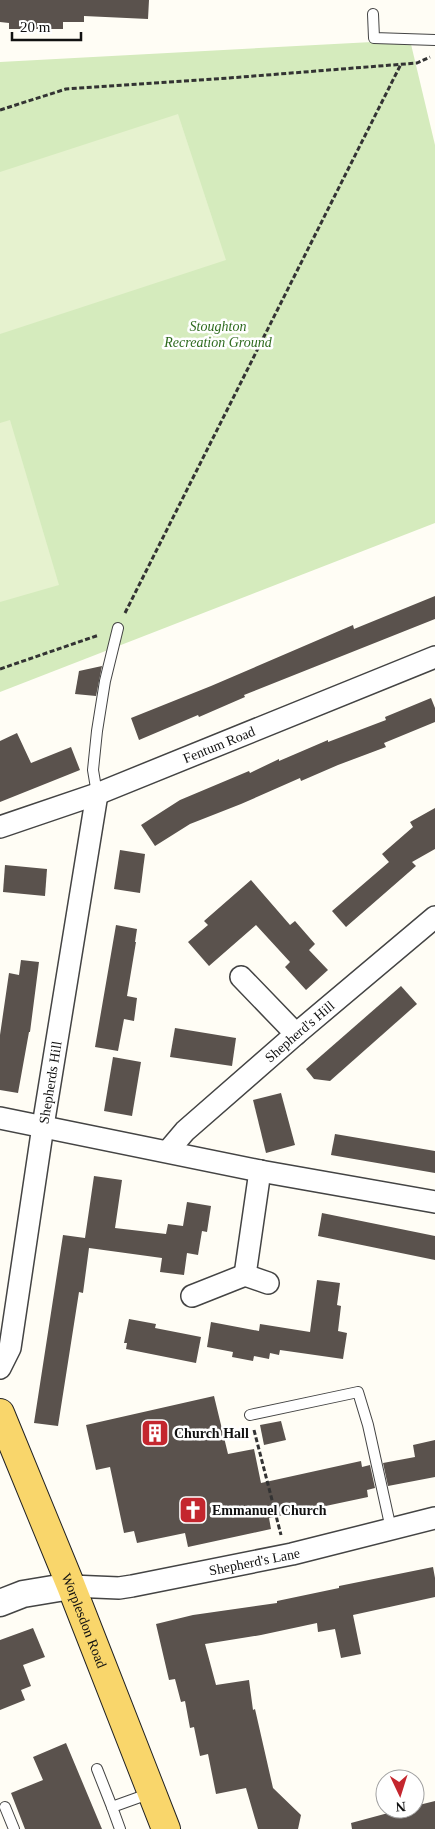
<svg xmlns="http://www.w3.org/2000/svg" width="435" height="1829" font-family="Georgia,serif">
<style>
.green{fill:#d5ebbd}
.pitch{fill:#e6f2cf}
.building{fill:#5a524d}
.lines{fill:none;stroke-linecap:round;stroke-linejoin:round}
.service-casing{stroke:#444;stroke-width:12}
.minor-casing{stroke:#444;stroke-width:24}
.tertiary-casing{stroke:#444;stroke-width:29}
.primary-casing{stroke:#222;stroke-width:30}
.path{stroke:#333;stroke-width:3;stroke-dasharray:5 2.5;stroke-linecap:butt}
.service{stroke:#fff;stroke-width:10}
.minor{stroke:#fff;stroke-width:21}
.tertiary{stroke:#fff;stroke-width:26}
.primary{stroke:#f9d66b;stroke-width:28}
.labels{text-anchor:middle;stroke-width:5;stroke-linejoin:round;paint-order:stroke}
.park-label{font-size:14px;font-style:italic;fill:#2f6b1f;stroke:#fff}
.street-label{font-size:14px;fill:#111;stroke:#fff}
.poi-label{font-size:14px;font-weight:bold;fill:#111;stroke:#fff;text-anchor:start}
</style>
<rect width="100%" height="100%" fill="#fffdf5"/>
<polygon class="green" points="410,40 435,145 435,523 0,692 0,62"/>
<g class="pitch">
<polygon points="178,114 226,260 0,334 0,172"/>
<polygon points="10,420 59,585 0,602 0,423"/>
</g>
<g class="building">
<polygon points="0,0 149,0 148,19 84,16 84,22 63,22 63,29 9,29 9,23 0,22"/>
<polygon points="435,596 435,619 244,695 245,697 199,717 198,715 139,740 131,718 211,686 353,625 354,629"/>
<polygon points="102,666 96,696 75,694 79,671"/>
<polygon points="431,698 435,708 435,722 384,743 386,747 338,765 301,781 300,778 241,804 190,824 155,846 141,825 180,800 249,771 250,773 279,759 279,761 328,740 328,742 386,720 385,717"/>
<polygon points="17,733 31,763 71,747 80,770 0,802 0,741"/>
<polygon points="435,808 435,849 412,862 416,866 346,927 332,911 389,862 382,854 413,827 410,822"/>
<polygon points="120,850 145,854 140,893 114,889"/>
<polygon points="5,865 47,869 45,896 3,892"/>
<polygon points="251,880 290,925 295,921 315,944 309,950 328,970 306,990 285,967 290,962 256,925 209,966 188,942 208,925 204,921"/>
<polygon points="116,925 137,929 135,942 136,942 127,996 137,998 134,1021 124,1019 118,1051 95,1047"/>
<polygon points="21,960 39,962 30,1032 29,1032 18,1093 0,1090 0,1035 9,973 19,975"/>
<polygon points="401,986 417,1004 330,1081 314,1079 306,1069"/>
<polygon points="175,1028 236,1038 232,1066 170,1057"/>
<polygon points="113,1057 141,1062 132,1116 104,1111"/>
<polygon points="281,1093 295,1145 266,1153 253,1100"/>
<polygon points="335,1134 435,1151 435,1173 331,1155"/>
<polygon points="94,1176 122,1180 115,1228 166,1234 168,1224 183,1226 187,1202 211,1206 207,1232 202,1231 198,1255 187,1253 184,1275 160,1272 162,1258 89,1248 83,1293 79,1292 58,1426 34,1423 63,1235 85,1238"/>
<polygon points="322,1213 435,1236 435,1260 318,1236"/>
<polygon points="317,1280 340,1283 337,1305 341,1306 338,1331 347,1333 343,1359 280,1350 279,1355 270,1353 269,1359 254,1356 253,1361 232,1357 233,1352 207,1347 211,1322 259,1331 260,1324 310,1332"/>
<polygon points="129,1319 156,1324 155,1328 201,1337 196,1363 126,1349 127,1343 124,1343"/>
<polygon points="214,1396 228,1454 254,1449 261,1483 361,1461 362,1467 370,1465 375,1488 367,1490 368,1497 269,1518 271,1529 188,1547 185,1533 137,1543 134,1531 124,1533 110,1467 96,1470 86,1425"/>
<polygon points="281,1421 286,1440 264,1445 260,1425"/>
<polygon points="435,1440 435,1477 388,1486 383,1463 415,1457 413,1445"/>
<polygon points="433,1567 435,1578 435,1597 353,1615 361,1654 341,1658 335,1629 318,1632 317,1623 261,1635 205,1644 216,1685 249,1680 253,1710 255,1709 273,1788 301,1815 298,1829 258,1829 246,1788 216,1794 208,1754 200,1756 194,1727 190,1728 185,1701 181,1702 175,1679 169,1680 156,1624 193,1615 277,1603 277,1601 339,1588 339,1586"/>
<polygon points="33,1628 45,1657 23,1665 31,1686 21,1690 25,1700 0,1710 0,1640"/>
<polygon points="66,1743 102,1829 25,1829 11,1793 43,1780 33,1757"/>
<polygon points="435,1801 435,1829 352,1829 351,1823 403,1809 415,1809 415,1806"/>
</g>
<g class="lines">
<defs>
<g id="service">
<polyline points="373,14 374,38 435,40"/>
<polyline points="97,794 93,770 97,731 105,681 118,628"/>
<polyline points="250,1415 358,1392 368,1425 391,1529"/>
<polyline points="97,1769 112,1807"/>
<polyline points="5,1807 14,1829"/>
<polyline points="120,1829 112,1807 151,1793"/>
</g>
<g id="minor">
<path id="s1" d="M0,827L97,794L435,657"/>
<polyline points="241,977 296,1034"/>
<polyline points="0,1118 260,1171 435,1202"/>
<path id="s2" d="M168,1151L185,1131L296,1034L435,917"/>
<polyline points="260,1171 245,1275 268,1283"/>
<polyline points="192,1296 245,1275"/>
<path id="s3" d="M0,1368L10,1348L43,1126L97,794"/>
<path id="s4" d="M71,1586L119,1588L132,1586L292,1554L435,1518"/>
</g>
<polyline id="tertiary" points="0,1603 23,1594 71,1586"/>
<g id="primary">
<path id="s5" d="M0,1413L71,1586L166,1829"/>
</g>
</defs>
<use href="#service" class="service-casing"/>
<use href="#minor" class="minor-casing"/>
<use href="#tertiary" class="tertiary-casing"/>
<use href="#primary" class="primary-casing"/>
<g class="path">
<polyline points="0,110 66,89 229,78 417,63 430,57"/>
<polyline points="125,613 401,64"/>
<polyline points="0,669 99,635"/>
<polyline points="254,1430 281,1535"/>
</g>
<use href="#service" class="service"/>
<use href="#minor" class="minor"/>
<use href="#tertiary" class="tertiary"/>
<use href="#primary" class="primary"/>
</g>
<defs>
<symbol id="building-square" viewBox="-11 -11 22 22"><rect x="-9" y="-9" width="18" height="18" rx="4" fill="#c4262e" stroke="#fff"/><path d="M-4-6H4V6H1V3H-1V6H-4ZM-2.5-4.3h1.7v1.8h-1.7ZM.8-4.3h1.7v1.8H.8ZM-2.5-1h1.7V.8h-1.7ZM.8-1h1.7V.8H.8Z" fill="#fff"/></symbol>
<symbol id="church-square" viewBox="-11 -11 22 22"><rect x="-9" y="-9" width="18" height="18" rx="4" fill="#c4262e" stroke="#fff"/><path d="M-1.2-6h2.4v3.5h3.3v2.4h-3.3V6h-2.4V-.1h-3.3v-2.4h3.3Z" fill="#fff"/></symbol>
</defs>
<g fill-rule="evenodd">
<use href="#building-square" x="139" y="1417" width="32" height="32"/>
<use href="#church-square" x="177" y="1494" width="32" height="32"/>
</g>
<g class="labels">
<g class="park-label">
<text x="218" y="331">Stoughton<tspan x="218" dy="16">Recreation Ground</tspan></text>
</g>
<g class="street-label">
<text dy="5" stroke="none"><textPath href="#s1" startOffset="234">Fentum Road</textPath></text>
<text dy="5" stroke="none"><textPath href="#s2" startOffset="178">Shepherd's Hill</textPath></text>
<text dy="5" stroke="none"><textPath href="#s3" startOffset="291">Shepherds Hill</textPath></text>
<text dy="5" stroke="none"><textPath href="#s4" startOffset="186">Shepherd's Lane</textPath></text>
<text dy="5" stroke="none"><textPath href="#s5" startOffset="224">Worplesdon Road</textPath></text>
</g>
<g class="poi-label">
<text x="174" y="1438">Church Hall</text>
<text x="212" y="1515">Emmanuel Church</text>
</g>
</g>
<g transform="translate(400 1794) rotate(176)"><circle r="24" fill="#ffffff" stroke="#a0a0a0"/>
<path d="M0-4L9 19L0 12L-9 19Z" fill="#c4262e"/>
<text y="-8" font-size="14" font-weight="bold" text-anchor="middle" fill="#111111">N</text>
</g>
<path d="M12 32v8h69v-8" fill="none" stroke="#111111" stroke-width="2.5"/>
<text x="20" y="32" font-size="15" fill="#111111" stroke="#ffffff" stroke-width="4" paint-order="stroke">20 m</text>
</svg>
